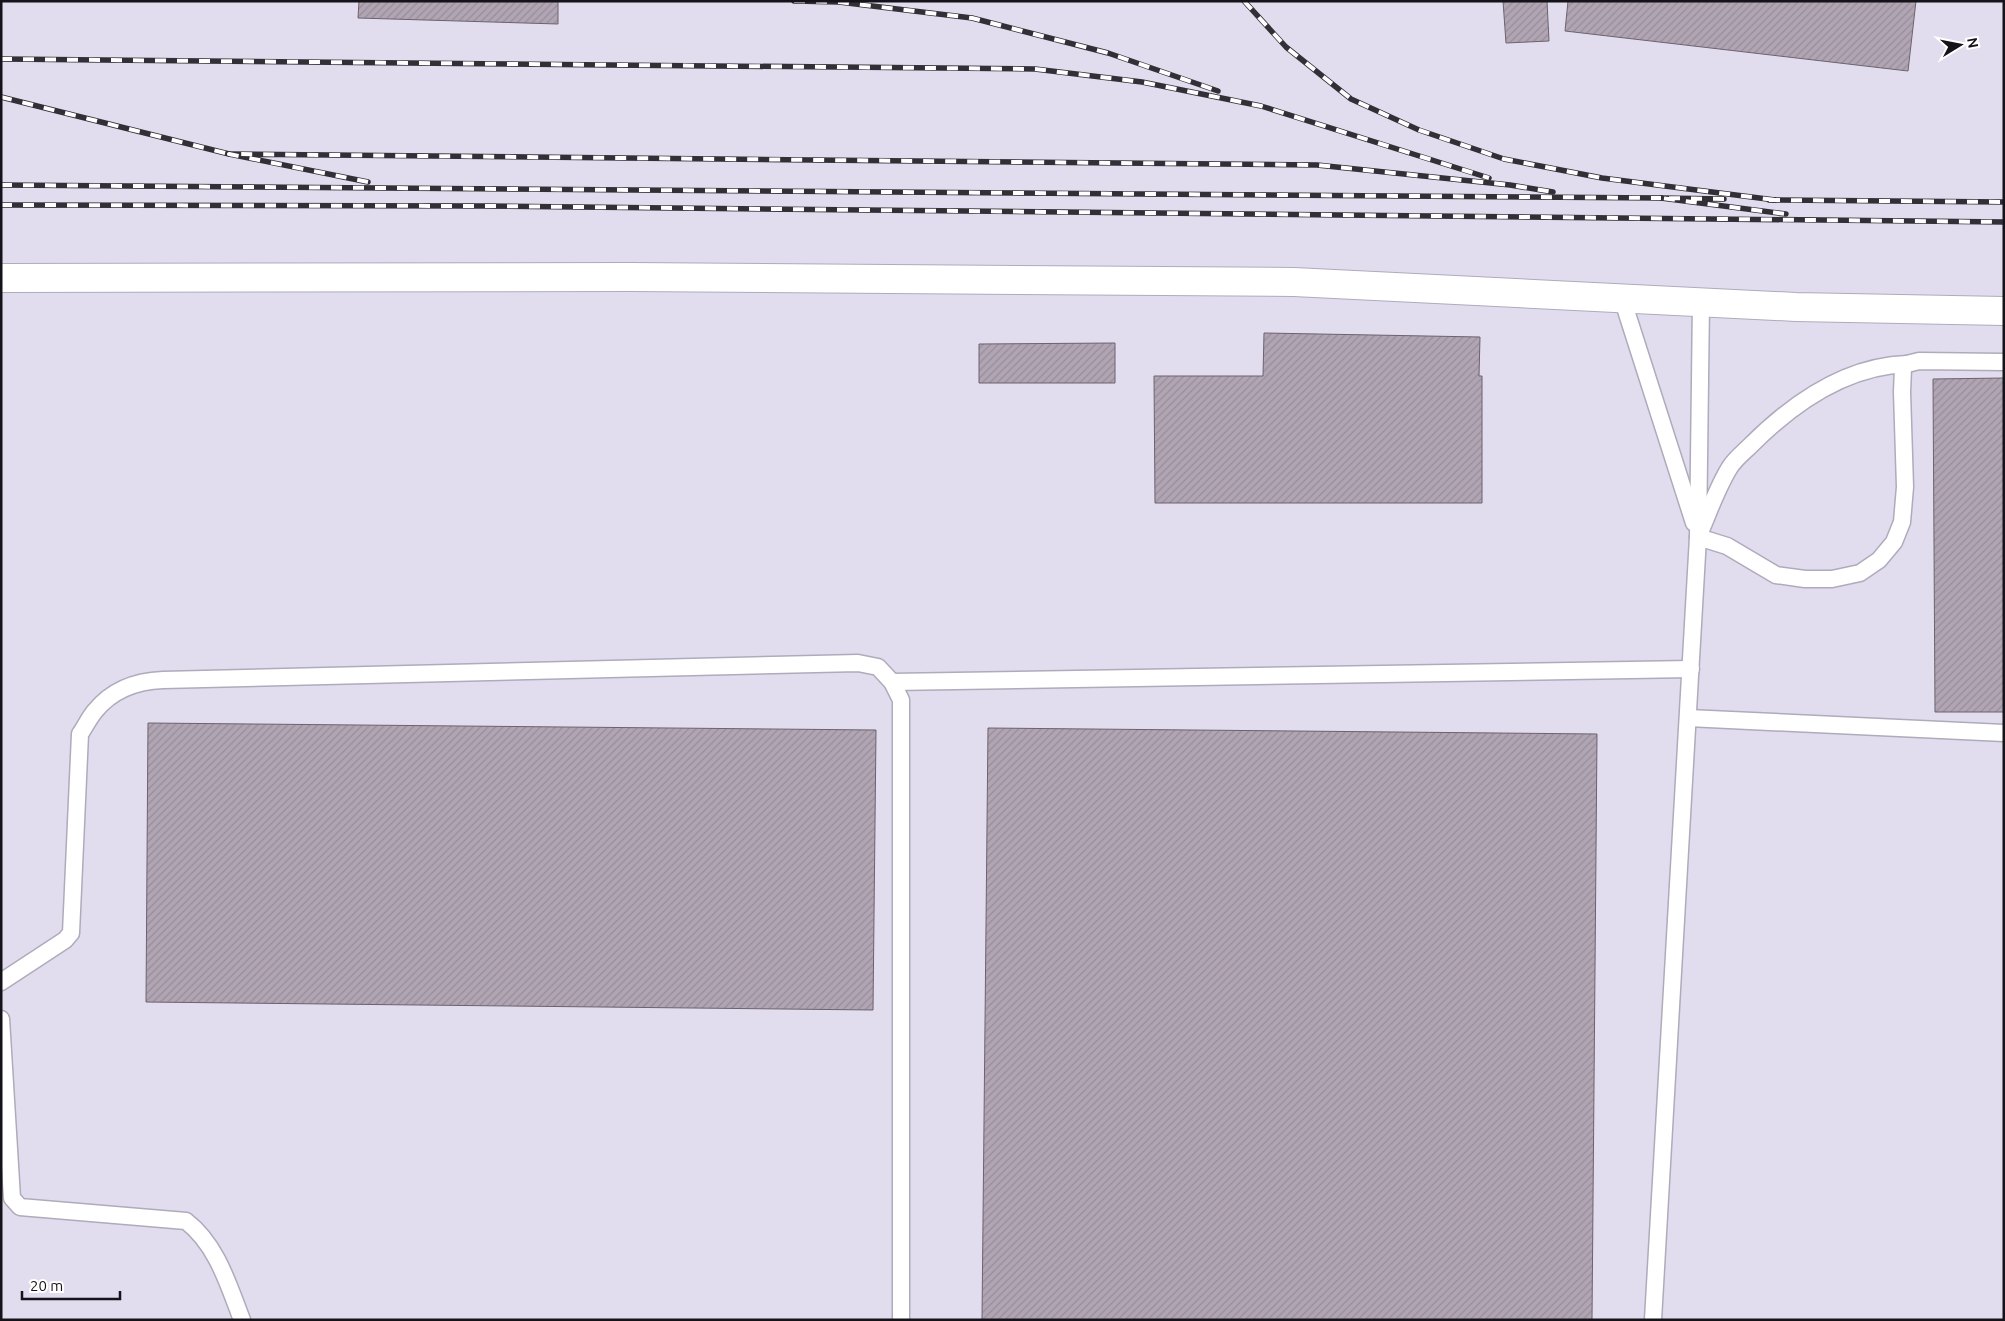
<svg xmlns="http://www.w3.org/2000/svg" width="2005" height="1321" font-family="Ubuntu,sans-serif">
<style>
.building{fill:url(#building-hatch);stroke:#6d626e}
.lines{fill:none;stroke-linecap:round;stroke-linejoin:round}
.lane-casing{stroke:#afabbb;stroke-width:19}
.street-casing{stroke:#afabbb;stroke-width:30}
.lane{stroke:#fff;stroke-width:16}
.street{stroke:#fff;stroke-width:28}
.rail-casing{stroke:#322f37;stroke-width:5.5}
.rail{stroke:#fff;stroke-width:4;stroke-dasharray:11;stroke-linecap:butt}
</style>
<defs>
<pattern id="building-hatch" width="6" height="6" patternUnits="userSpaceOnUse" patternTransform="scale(1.25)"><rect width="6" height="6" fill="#b1a5b3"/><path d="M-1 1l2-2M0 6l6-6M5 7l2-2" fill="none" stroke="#978d99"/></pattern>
</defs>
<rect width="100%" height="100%" fill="#e1ddee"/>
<g class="building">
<polygon points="359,1 558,1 558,24 358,18"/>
<polygon points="1503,1 1547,1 1549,41 1506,43"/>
<polygon points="1568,1 1916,1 1908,71 1565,31"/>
<polygon points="1264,333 1480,337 1479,376 1482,376 1482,503 1155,503 1154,376 1263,376"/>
<polygon points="1115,343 1115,383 979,383 979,344"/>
<polygon points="2004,378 2004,712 1935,712 1933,379"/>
<polygon points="148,723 876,730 873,1010 146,1002"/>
<polygon points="988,728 1597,734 1592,1320 982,1320"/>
</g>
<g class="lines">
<defs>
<g id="lane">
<polyline points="1622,298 1694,523"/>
<path d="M1701,530C1710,509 1718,486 1730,467C1735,459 1744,452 1751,445C1792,404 1846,366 1907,364"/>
<polyline points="1698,537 1727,546 1776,575 1805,579 1832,579 1860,573 1879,560 1894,542 1902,522 1905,487 1902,392 1903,368 1907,364 1919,361 2004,362"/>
<polyline points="892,682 1691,669"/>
<polyline points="1688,718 2004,733"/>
<path d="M1,982L65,940L71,933L80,734C85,727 89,718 95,711C112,690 137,681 163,680L858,663L878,667L892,682L901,700V1320"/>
<path d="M1,1019L12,1198L20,1207L186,1221C217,1245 228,1284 242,1320"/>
<polyline points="1653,1320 1698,537 1701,302"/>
</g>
<polyline id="street" points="1,278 630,277 1294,282 1796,307 2004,311"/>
</defs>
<use href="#lane" class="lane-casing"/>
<use href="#street" class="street-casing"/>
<use href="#lane" class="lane"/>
<use href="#street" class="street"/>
<defs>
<g id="rail">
<polyline points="794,1 839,2 972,18 1108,53 1218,91"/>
<polyline points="1244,1 1286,47 1351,99 1419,130 1504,159 1602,178 1775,200"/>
<polyline points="1,59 1035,69 1142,82 1261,106 1489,178"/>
<polyline points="1,97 229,154"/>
<polyline points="368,182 229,154 1317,165 1510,185 1553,192"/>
<polyline points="1,185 1661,198"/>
<polyline points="1724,199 1661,198 1786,214"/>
<polyline points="1769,200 2004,202"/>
<polyline points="1,205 486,206 2004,222"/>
</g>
</defs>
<use href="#rail" class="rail-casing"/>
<use href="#rail" class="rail"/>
</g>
<rect width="2005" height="1321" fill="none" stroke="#151319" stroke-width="5"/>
<g transform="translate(1960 45) rotate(80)" stroke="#ffffff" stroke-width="4" paint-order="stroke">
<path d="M0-4L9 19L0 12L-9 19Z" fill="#151319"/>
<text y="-8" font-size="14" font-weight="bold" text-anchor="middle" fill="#151319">N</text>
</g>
<path d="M22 1291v8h98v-8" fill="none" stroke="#151319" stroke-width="2.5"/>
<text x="30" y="1291" font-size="15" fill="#151319" stroke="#ffffff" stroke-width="4" paint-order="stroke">20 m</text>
</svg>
